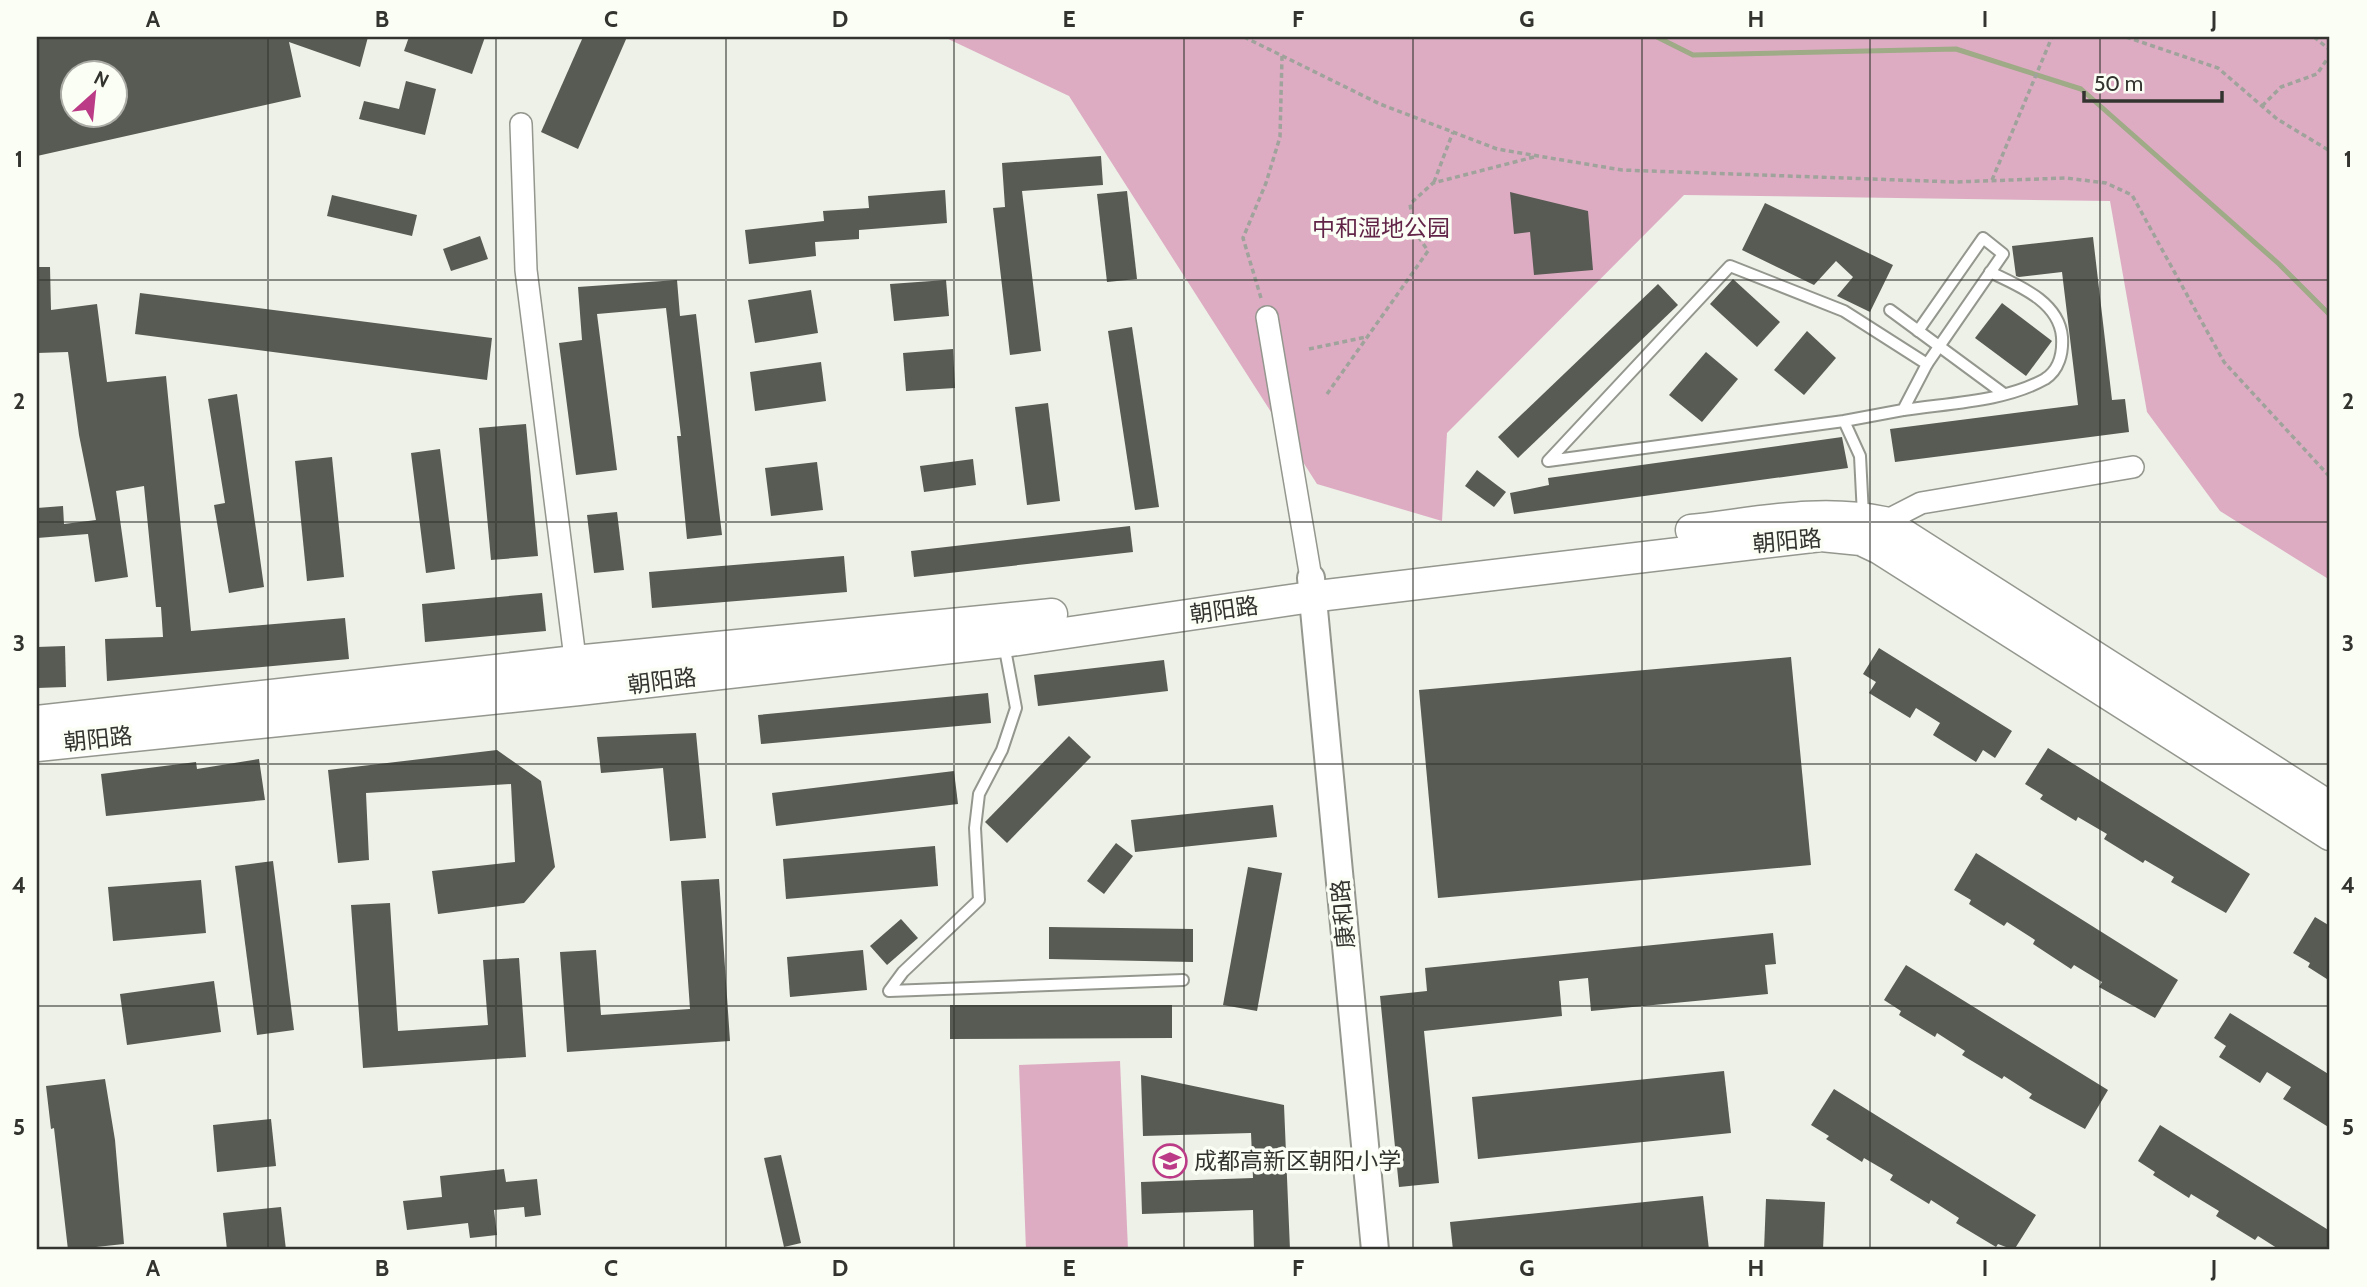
<svg xmlns="http://www.w3.org/2000/svg" width="2367" height="1287" font-family="Cabin,'Noto Sans SC',sans-serif">
<style>
.green{fill:#ddacc3}
.lines{fill:none;stroke-linecap:round;stroke-linejoin:round}
.stream{stroke:#9faa87;stroke-width:5}
.building{fill:#585b53;fill-rule:evenodd}
.service-casing{stroke:#94978e;stroke-width:14}
.minor-casing{stroke:#94978e;stroke-width:24}
.tertiary-casing{stroke:#94978e;stroke-width:30}
.secondary-casing{stroke:#94978e;stroke-width:33}
.path{stroke:#a0a39b;stroke-width:3.5;stroke-dasharray:5 3.5;stroke-linecap:butt}
.service{stroke:#fff;stroke-width:10}
.minor{stroke:#fff;stroke-width:21}
.tertiary{stroke:#fff;stroke-width:26}
.secondary{stroke:#fff;stroke-width:30}
.grid{fill:none;stroke:#333430;stroke-width:2;stroke-opacity:0.55}
.labels{text-anchor:middle;stroke-width:7;stroke-linejoin:round;paint-order:stroke}
.park-label{font-size:23px;fill:#622548;stroke:#fbfef4}
.street-label{font-size:23px;fill:#333430;stroke:#fbfef4}
.poi-label{font-size:23px;fill:#333430;stroke:#fbfef4;text-anchor:start}
.neatline{fill:none;stroke:#333430;stroke-width:2.5}
.grid-label{font-size:23px;text-anchor:middle;font-weight:bold;fill:#333430}
</style>
<rect width="100%" height="100%" fill="#edf1e7"/>
<g class="green">
<polygon points="944,37 2330,37 2330,580 2220,511 2147,412 2110,201 1684,195 1447,433 1442,521 1317,484 1069,96"/>
<polygon points="1120,1061 1128,1250 1026,1250 1019,1065"/>
</g>
<g class="lines">
<polyline class="stream" points="1657,37 1693,55 1956,49 2081,89 2279,264 2330,315"/>
</g>
<g class="building">
<path d="M37,37H368L360,67L289,42L301,97L37,156ZM74,74H116V116H74Z"/>
<polygon points="409,37 485,37 472,74 404,51"/>
<polygon points="583,37 627,37 578,149 541,132"/>
<polygon points="406,81 436,89 425,135 359,119 364,101 399,109"/>
<polygon points="1101,156 1103,185 1022,191 1041,351 1010,355 993,208 1005,207 1002,163"/>
<polygon points="945,190 947,223 859,230 859,239 815,242 816,256 749,264 745,230 824,221 823,211 869,208 868,196"/>
<polygon points="1127,191 1137,279 1107,282 1097,194"/>
<polygon points="1510,192 1588,211 1593,270 1534,275 1530,232 1514,234"/>
<polygon points="332,195 417,215 412,236 327,216"/>
<polygon points="1765,203 1893,265 1870,312 1837,296 1853,277 1836,261 1814,285 1742,250"/>
<polygon points="480,236 488,259 451,271 443,249"/>
<polygon points="2093,237 2112,400 2125,399 2129,432 1895,462 1890,429 2078,405 2062,272 2019,277 2016,276 2012,246"/>
<polygon points="37,267 50,267 51,310 97,304 107,382 166,376 191,631 345,618 349,659 107,681 105,639 163,637 161,607 156,607 144,486 116,491 128,577 95,582 88,534 37,538 37,508 63,506 64,524 96,520 79,435 68,352 37,353"/>
<polygon points="1733,279 1780,322 1757,347 1710,304"/>
<polygon points="677,280 680,316 696,314 722,535 687,539 677,436 681,436 666,308 597,314 617,470 576,475 559,343 582,340 578,287"/>
<polygon points="946,280 949,316 894,321 890,284"/>
<polygon points="1658,284 1678,305 1518,458 1498,437"/>
<polygon points="811,290 818,333 755,343 748,300"/>
<polygon points="140,293 492,338 487,380 135,334"/>
<polygon points="2002,303 2052,341 2026,376 1975,338"/>
<polygon points="1132,327 1159,507 1135,510 1108,331"/>
<polygon points="1807,331 1836,358 1804,395 1774,370"/>
<polygon points="953,349 955,388 906,391 903,353"/>
<polygon points="1706,352 1738,379 1702,422 1669,395"/>
<polygon points="821,362 826,401 755,411 750,372"/>
<polygon points="237,394 264,587 229,593 214,505 225,503 208,399"/>
<polygon points="1048,403 1060,501 1027,505 1015,407"/>
<polygon points="526,424 538,556 491,560 479,428"/>
<polygon points="1842,437 1848,468 1514,514 1510,493 1549,485 1548,478"/>
<polygon points="440,449 455,569 426,573 411,453"/>
<polygon points="332,457 344,577 307,581 295,461"/>
<polygon points="973,459 976,485 924,492 920,466"/>
<polygon points="817,462 823,510 771,516 765,468"/>
<polygon points="1477,470 1506,492 1494,507 1465,486"/>
<polygon points="617,512 624,570 594,573 587,515"/>
<polygon points="1130,526 1133,552 914,577 911,551"/>
<polygon points="844,556 847,592 652,608 649,572"/>
<polygon points="542,593 546,631 425,642 422,604"/>
<polygon points="65,646 66,687 37,688 37,647"/>
<polygon points="1879,648 2012,731 1995,758 1983,750 1976,762 1933,735 1940,723 1916,708 1910,718 1869,693 1876,682 1863,674"/>
<polygon points="1791,657 1811,865 1438,898 1419,690"/>
<polygon points="1164,660 1168,691 1038,706 1034,675"/>
<polygon points="988,693 991,723 761,744 758,715"/>
<polygon points="696,733 706,838 670,841 663,768 601,773 597,737"/>
<polygon points="1069,736 1091,757 1007,843 985,822"/>
<polygon points="2048,748 2250,874 2226,913 2171,882 2174,877 2145,860 2143,863 2104,839 2107,834 2078,817 2076,821 2040,799 2043,795 2025,784"/>
<polygon points="497,750 541,781 555,867 524,903 438,914 432,871 515,862 511,784 366,793 369,860 338,863 328,770"/>
<polygon points="259,759 265,800 106,816 101,774 196,762 197,769"/>
<polygon points="954,771 958,804 776,826 772,793"/>
<polygon points="1273,805 1277,837 1135,852 1131,820"/>
<polygon points="1116,843 1133,856 1104,894 1087,881"/>
<polygon points="935,846 938,886 786,899 783,859"/>
<polygon points="1976,853 2178,980 2155,1018 2099,987 2102,982 2074,965 2071,969 2033,944 2035,940 2007,922 2004,926 1969,904 1971,900 1954,890"/>
<polygon points="273,861 294,1030 257,1035 235,866"/>
<polygon points="1248,867 1282,873 1257,1011 1223,1005"/>
<polygon points="719,879 730,1041 567,1052 560,952 596,950 601,1015 690,1009 681,881"/>
<polygon points="201,880 206,933 113,941 108,887"/>
<polygon points="390,903 398,1031 488,1025 483,960 519,958 526,1057 363,1068 351,905"/>
<polygon points="2315,917 2330,926 2330,981 2308,967 2310,963 2293,953"/>
<polygon points="901,919 918,938 887,965 870,946"/>
<polygon points="1049,927 1193,929 1193,962 1049,959"/>
<polygon points="1773,933 1776,964 1765,965 1768,994 1591,1011 1588,978 1559,981 1562,1016 1424,1031 1439,1183 1399,1187 1380,996 1427,991 1425,968"/>
<polygon points="863,950 867,990 790,997 787,957"/>
<polygon points="1906,965 2108,1090 2085,1129 2029,1098 2032,1094 2004,1076 2002,1079 1962,1055 1965,1051 1937,1033 1935,1037 1899,1015 1901,1011 1884,1000"/>
<polygon points="214,981 221,1032 127,1045 120,994"/>
<polygon points="950,1005 1172,1005 1172,1038 950,1039"/>
<polygon points="2230,1013 2330,1075 2330,1128 2283,1099 2291,1087 2267,1072 2260,1083 2219,1057 2226,1046 2214,1038"/>
<polygon points="1724,1071 1731,1133 1478,1159 1472,1097"/>
<polygon points="1141,1075 1284,1105 1290,1250 1254,1250 1253,1210 1142,1214 1141,1182 1253,1178 1251,1133 1143,1136"/>
<polygon points="105,1079 115,1140 124,1244 68,1250 54,1128 51,1129 46,1086"/>
<polygon points="1834,1089 2036,1215 2014,1250 1998,1244 1996,1247 1956,1223 1959,1218 1931,1200 1929,1204 1890,1180 1893,1175 1864,1158 1862,1162 1826,1139 1829,1136 1811,1125"/>
<polygon points="271,1119 276,1166 217,1172 213,1125"/>
<polygon points="2160,1125 2330,1231 2330,1250 2280,1250 2258,1236 2255,1240 2216,1216 2219,1211 2191,1194 2189,1198 2153,1175 2155,1172 2138,1161"/>
<polygon points="781,1155 801,1243 784,1247 764,1158"/>
<polygon points="504,1169 506,1182 537,1179 541,1215 525,1217 524,1207 494,1210 497,1235 470,1238 468,1223 407,1230 403,1201 442,1197 440,1176"/>
<polygon points="1703,1196 1709,1250 1453,1250 1450,1222"/>
<polygon points="1766,1199 1825,1202 1823,1250 1764,1250"/>
<polygon points="281,1207 286,1250 227,1250 223,1213"/>
</g>
<g class="lines">
<defs>
<g id="service">
<polyline points="1890,310 2004,394"/>
<polyline points="1918,331 1983,238 2003,254 1927,364"/>
<path d="M1903,410C1948,403 2004,402 2045,379C2059,370 2063,353 2062,337C2059,301 2017,285 1990,272"/>
<polyline points="1844,421 1903,410 1927,364 1844,311 1730,266 1548,461 1844,421 1860,456 1863,515"/>
<polyline points="1004,644 1016,708 1002,750 979,794 975,828 979,900 903,972 889,991 1183,980"/>
</g>
<g id="minor">
<polyline points="521,124 526,270 577,674"/>
<polyline points="1267,317 1311,578"/>
<polyline points="1884,522 1921,503 2133,467"/>
</g>
<polyline id="tertiary" points="1311,578 1375,1250"/>
<g id="secondary">
<path d="M1691,530C1755,523 1820,508 1884,522L2330,807"/>
<polyline points="37,721 575,661 1052,614"/>
<polyline points="37,746 579,690 1004,642 1318,596 1821,536 1861,540 1880,549 2330,835"/>
</g>
</defs>
<use href="#service" class="service-casing"/>
<use href="#minor" class="minor-casing"/>
<use href="#tertiary" class="tertiary-casing"/>
<use href="#secondary" class="secondary-casing"/>
<g class="path">
<polyline points="1244,37 1380,104 1497,149 1538,156 1622,170 1955,182 2066,178 2106,183 2132,195 2224,362 2330,477"/>
<polyline points="2126,37 2218,68 2277,119 2330,151"/>
<polyline points="2314,37 2330,50"/>
<polyline points="2262,106 2281,87 2317,74 2330,55"/>
<polyline points="1992,180 2052,37"/>
<polyline points="1434,182 1453,132"/>
<polyline points="1261,298 1243,238 1266,183 1280,137 1282,56"/>
<polyline points="1309,349 1366,337"/>
<polyline points="1327,394 1428,251 1414,230 1410,204 1433,183 1534,157"/>
</g>
<use href="#service" class="service"/>
<use href="#minor" class="minor"/>
<use href="#tertiary" class="tertiary"/>
<use href="#secondary" class="secondary"/>
</g>
<path class="grid" d="M268,37V1250M496,37V1250M726,37V1250M954,37V1250M1184,37V1250M1413,37V1250M1642,37V1250M1870,37V1250M2100,37V1250M37,280H2330M37,522H2330M37,764H2330M37,1006H2330"/>
<defs>
<symbol id="school-ring" viewBox="-11 -11 22 22"><circle r="9.5" fill="#fbfef4" stroke="#bb3b87" stroke-width="1.5"/><path d="M0-5L7-2L0 1L-7-2ZM-4 1L0 2.5L4 1V4Q0 6-4 4Z" fill="#bb3b87"/></symbol>
</defs>
<g fill-rule="evenodd">
<use href="#school-ring" x="1151" y="1142" width="38" height="38"/>
</g>
<g class="labels">
<g class="park-label">
<text x="1381" y="236">中和湿地公园</text>
</g>
<g class="street-label">
<text transform="translate(1787 541) rotate(-5)" y="8">朝阳路</text>
<text transform="translate(1224 610) rotate(-8)" y="8">朝阳路</text>
<text transform="translate(662 681) rotate(-7)" y="8">朝阳路</text>
<text transform="translate(98 739) rotate(-6)" y="8">朝阳路</text>
<text transform="translate(1343 914) rotate(-95)" y="8">康和路</text>
</g>
<g class="poi-label">
<text x="1194" y="1169">成都高新区朝阳小学</text>
</g>
</g>
<rect width="2367" height="1287" fill="none" stroke="#fbfef4" stroke-width="77"/>
<g transform="translate(94 94) rotate(27)"><circle r="33" fill="#fbfef4" stroke="#abada6" stroke-width="2"/>
<path d="M0-5L12 26L0 18L-12 26Z" fill="#bb3b87"/>
<text y="-10" font-size="19" font-weight="bold" text-anchor="middle" fill="#333430">N</text>
</g>
<path d="M2084 91v10h138v-10" fill="none" stroke="#333430" stroke-width="3.5"/>
<text x="2094" y="91" font-size="21" fill="#333430" stroke="#fbfef4" stroke-width="5" paint-order="stroke">50 m</text>
<rect x="38" y="38" width="2290" height="1210" class="neatline"/>
<g class="grid-label">
<text x="153" y="27">A</text>
<text x="382" y="27">B</text>
<text x="611" y="27">C</text>
<text x="840" y="27">D</text>
<text x="1069" y="27">E</text>
<text x="1298" y="27">F</text>
<text x="1527" y="27">G</text>
<text x="1756" y="27">H</text>
<text x="1985" y="27">I</text>
<text x="2214" y="27">J</text>
<text x="19" y="167">1</text>
<text x="2348" y="167">1</text>
<text x="19" y="409">2</text>
<text x="2348" y="409">2</text>
<text x="19" y="651">3</text>
<text x="2348" y="651">3</text>
<text x="19" y="893">4</text>
<text x="2348" y="893">4</text>
<text x="19" y="1135">5</text>
<text x="2348" y="1135">5</text>
<text x="153" y="1276">A</text>
<text x="382" y="1276">B</text>
<text x="611" y="1276">C</text>
<text x="840" y="1276">D</text>
<text x="1069" y="1276">E</text>
<text x="1298" y="1276">F</text>
<text x="1527" y="1276">G</text>
<text x="1756" y="1276">H</text>
<text x="1985" y="1276">I</text>
<text x="2214" y="1276">J</text>
</g>
</svg>
